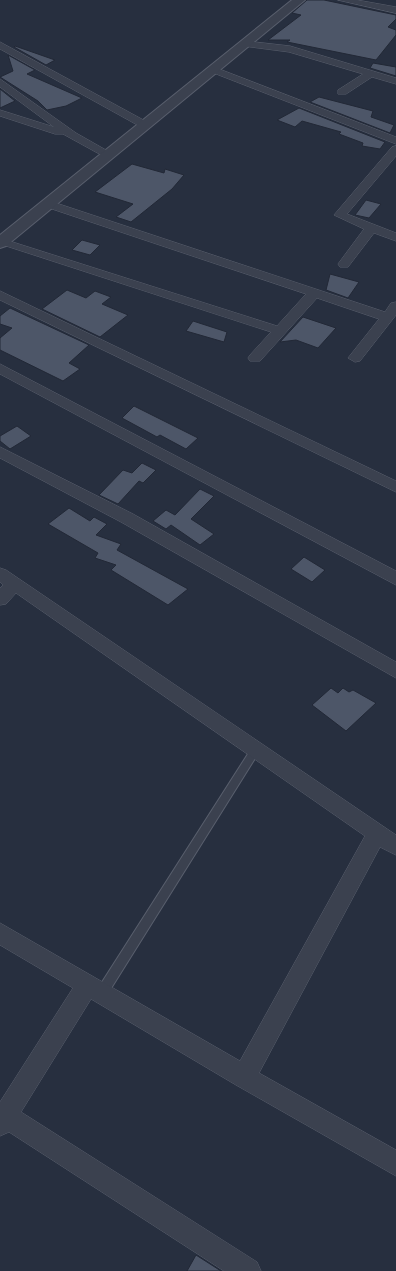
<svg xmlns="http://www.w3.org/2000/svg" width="396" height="1271" font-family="'PT Sans',sans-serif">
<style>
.building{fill:#4d5668;stroke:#222836}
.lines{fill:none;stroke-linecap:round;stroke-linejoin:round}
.service-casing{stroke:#595f6d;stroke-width:2}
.minor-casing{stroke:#595f6d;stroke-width:1}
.tertiary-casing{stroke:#595f6d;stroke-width:2}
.service{fill:#3b414f;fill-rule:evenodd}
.minor{fill:#3b414f;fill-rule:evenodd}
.tertiary{fill:#3b414f;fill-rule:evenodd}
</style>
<rect width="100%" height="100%" fill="#272f3f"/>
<g class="building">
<polygon points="307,0 324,0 396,15 396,19 388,27 396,30 396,35 376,60 287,42 290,40 268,40 301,15 292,13"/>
<polygon points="15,46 55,60 46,65 14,47"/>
<polygon points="8,55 35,70 27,74 82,98 66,106 47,110 38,101 0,77 13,71"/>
<polygon points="373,63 396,67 396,76 370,68"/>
<polygon points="0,89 15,101 0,108"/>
<polygon points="319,97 373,111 371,117 394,125 390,133 310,102"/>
<polygon points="299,108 385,142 380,149 362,146 363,143 339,134 341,132 302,121 295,127 277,120"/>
<polygon points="132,164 164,173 165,169 184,175 172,189 131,222 116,217 133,204 95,192"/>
<polygon points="366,200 381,204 369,218 355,215"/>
<polygon points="82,240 100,245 90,255 72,250"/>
<polygon points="330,274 359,282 348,298 326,290"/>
<polygon points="67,290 86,298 95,291 111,297 102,304 128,315 100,337 42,309"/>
<polygon points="10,308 89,345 69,363 80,369 63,381 0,350 0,338 12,328 0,324 0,316"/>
<polygon points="303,317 336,328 318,348 296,340 280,342"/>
<polygon points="193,321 227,332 224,342 186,331"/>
<polygon points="134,406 198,438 186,449 160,435 157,437 122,418"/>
<polygon points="17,426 31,436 10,449 0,441 0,436"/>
<polygon points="142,463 156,470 143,483 139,481 118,504 99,495 123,470 132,473"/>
<polygon points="200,489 214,496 191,519 214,534 200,545 171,525 166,529 153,521 166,510 175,515"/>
<polygon points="69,508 90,521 94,517 107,524 96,535 121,544 117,550 188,589 168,605 111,570 116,565 95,558 98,553 48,524"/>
<polygon points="304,557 325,570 312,582 291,569"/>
<polygon points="331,688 338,693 343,688 349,692 353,690 376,703 346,731 312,705"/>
<polygon points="196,1255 221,1271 187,1271"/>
</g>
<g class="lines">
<defs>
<polygon id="service" points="256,745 259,746 261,749 259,752 105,998 101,1000 97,998 95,994 97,990 253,746"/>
<g id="minor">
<polygon points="338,0 357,0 396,7 396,13"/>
<polygon points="246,41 290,46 396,78 396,84 372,77 346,94 338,94 338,90 363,74 289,52 243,46 243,42"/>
<polygon points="0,42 149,123 150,125 145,128 141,127 0,49"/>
<polygon points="214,67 396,137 396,144 211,72 209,70"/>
<polygon points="0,79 76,133 113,154 111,156 103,156 63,134 55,134 0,116 0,110 54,127 0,87"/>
<polygon points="396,146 396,156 347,214 396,233 396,241 374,233 348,267 340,267 338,264 364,229 334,215 392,147"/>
<polygon points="47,200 385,312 391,303 396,302 396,315 360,361 355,362 348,358 379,319 317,298 260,361 250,361 248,358 250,355 271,332 0,244 0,238 277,326 306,294 43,206 43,202"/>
<polygon points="0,291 396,481 396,492 0,300"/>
<polygon points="0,364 396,571 396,585 0,374"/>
<polygon points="0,447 133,514 396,662 396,678 121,522 0,458"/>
<polygon points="0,568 6,570 396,835 396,855 380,847 259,1073 396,1150 396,1176 236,1085 91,999 21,1112 257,1262 261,1271 224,1271 9,1132 0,1136 0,1102 73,988 0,945 0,923 240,1061 365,836 16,593 6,604 0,605 0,588 3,585 0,582"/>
</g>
<polygon id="tertiary" points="292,0 305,0 6,246 0,248 0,235"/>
</defs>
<use href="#service" class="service-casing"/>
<use href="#minor" class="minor-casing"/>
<use href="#tertiary" class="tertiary-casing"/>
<use href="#service" class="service"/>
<use href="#minor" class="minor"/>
<use href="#tertiary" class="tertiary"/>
</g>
</svg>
